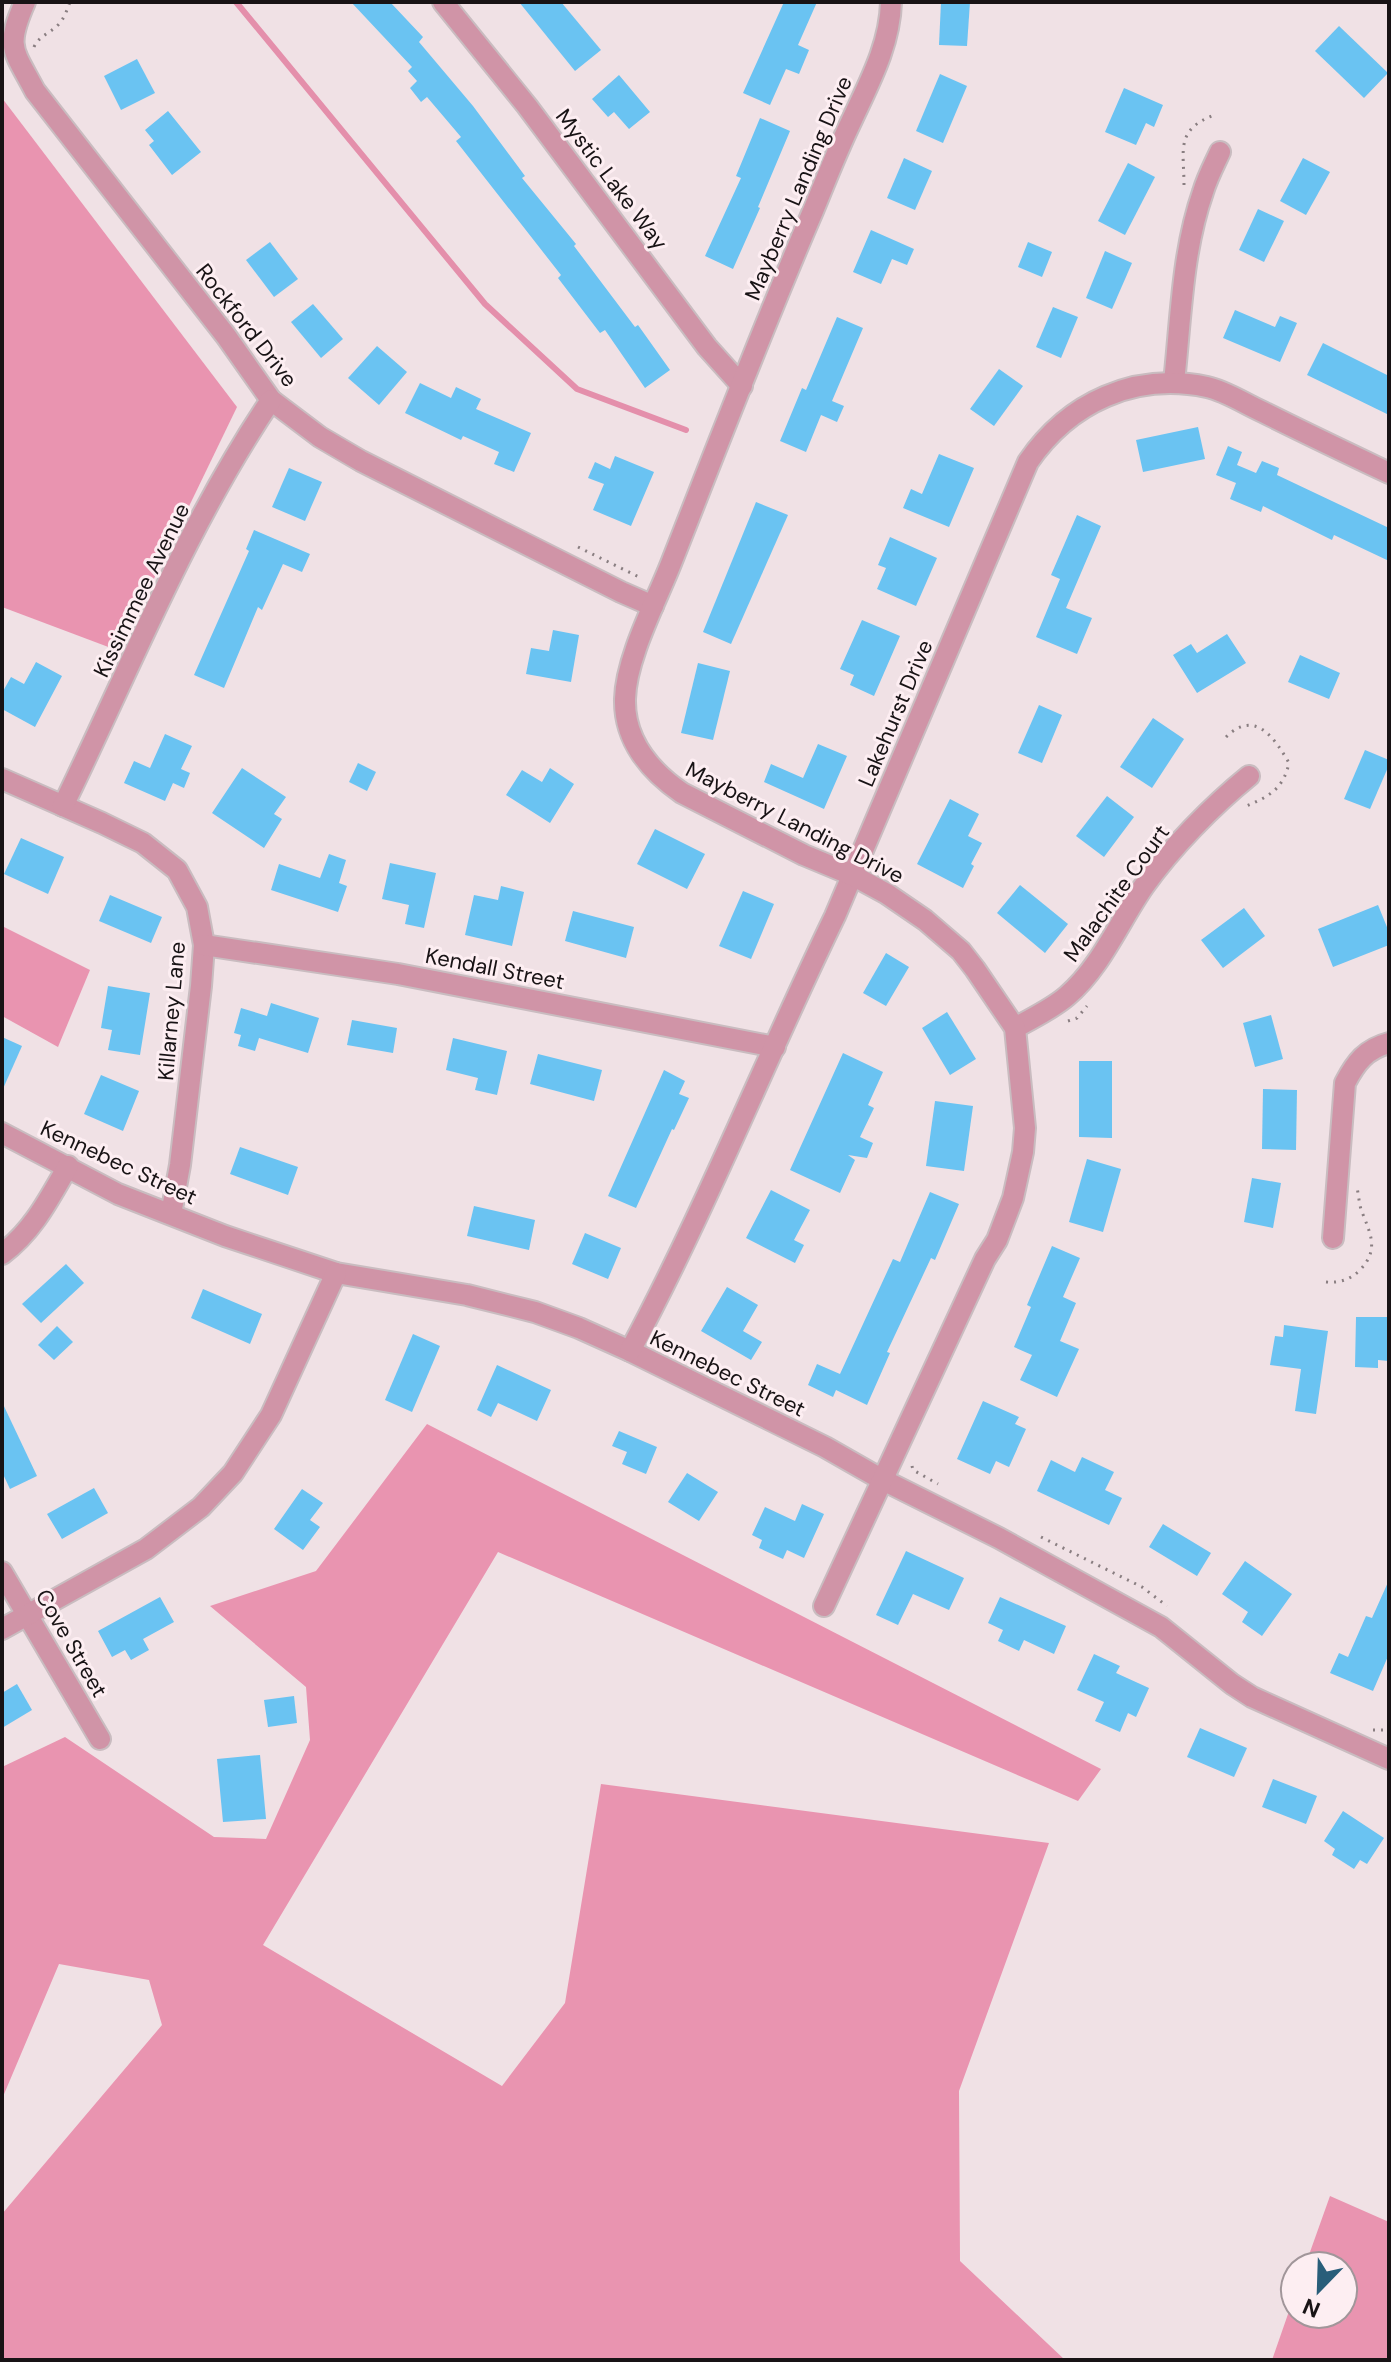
<svg xmlns="http://www.w3.org/2000/svg" width="1391" height="2362" font-family="'DM Sans',sans-serif">
<style>
.forest{fill:#e994b0}
.lines{fill:none;stroke-linecap:round;stroke-linejoin:round}
.stream{stroke:#e48fab;stroke-width:6}
.building{fill:#6ac3f2}
.minor-casing{stroke:#c9bcc0;stroke-width:24}
.path{stroke:#897e81;stroke-width:3;stroke-dasharray:2 6;stroke-linecap:butt}
.minor{stroke:#d094a7;stroke-width:20}
.labels{text-anchor:middle;stroke-width:6;stroke-linejoin:round;paint-order:stroke}
.street-label{font-size:22px;fill:#181315;stroke:#fdeef2}
</style>
<rect width="100%" height="100%" fill="#f0e1e5"/>
<g class="forest">
<polygon points="2,98 237,407 119,651 2,607"/>
<polygon points="2,926 90,970 58,1047 2,1016"/>
<polygon points="427,1424 1101,1769 1078,1801 498,1552 263,1945 502,2086 565,2003 601,1784 1049,1843 959,2091 960,2261 1065,2360 2,2360 2,2214 162,2025 149,1980 59,1964 2,2099 2,1767 65,1737 214,1837 266,1839 310,1740 306,1687 210,1606 316,1571"/>
<polygon points="1330,2196 1389,2222 1389,2360 1272,2360 1295,2294 1295,2314 1343,2314 1343,2266 1305,2266"/>
</g>
<g class="lines">
<polyline class="stream" points="236,2 485,304 577,389 686,430"/>
</g>
<g class="building">
<polygon points="351,2 390,2 423,37 419,42 473,106 525,176 522,178 576,244 574,246 635,327 638,325 670,370 645,388 605,330 600,333 558,278 561,275 456,141 461,137 427,97 421,102 410,88 417,81 408,71 412,67"/>
<polygon points="519,2 561,2 601,50 575,71"/>
<polygon points="784,2 817,2 798,45 809,50 799,74 786,69 770,105 743,93"/>
<polygon points="941,2 970,2 967,46 939,45"/>
<polygon points="1339,26 1388,73 1364,98 1315,51"/>
<polygon points="137,59 155,93 121,110 104,76"/>
<polygon points="940,74 967,86 943,143 916,131"/>
<polygon points="619,75 650,112 629,129 614,112 608,117 592,99"/>
<polygon points="1124,88 1163,105 1154,127 1146,123 1136,145 1105,132"/>
<polygon points="168,111 201,152 172,175 149,145 154,141 145,130"/>
<polygon points="760,118 790,131 758,207 760,208 733,269 705,256 741,178 736,176"/>
<polygon points="904,158 932,171 915,210 887,198"/>
<polygon points="1303,158 1330,172 1306,215 1280,201"/>
<polygon points="1128,163 1155,177 1125,235 1098,221"/>
<polygon points="1258,209 1284,221 1264,262 1239,250"/>
<polygon points="871,230 914,249 907,265 892,259 881,284 853,272"/>
<polygon points="270,242 298,279 274,297 246,260"/>
<polygon points="1028,242 1052,252 1042,277 1018,267"/>
<polygon points="1105,251 1132,263 1112,309 1086,298"/>
<polygon points="313,304 343,339 321,358 291,322"/>
<polygon points="1053,307 1078,317 1061,358 1036,347"/>
<polygon points="1235,310 1275,327 1280,316 1297,323 1280,362 1223,338"/>
<polygon points="837,317 863,328 832,401 844,406 837,422 821,415 806,452 780,441 802,388 806,390"/>
<polygon points="1323,343 1389,376 1389,415 1307,375"/>
<polygon points="377,346 407,372 379,405 348,378"/>
<polygon points="999,369 1023,386 994,426 970,409"/>
<polygon points="420,383 451,398 456,387 481,399 476,409 531,433 514,472 494,464 499,452 463,436 461,440 405,413"/>
<polygon points="1198,427 1205,459 1143,472 1136,440"/>
<polygon points="1228,446 1242,452 1237,465 1256,473 1262,461 1279,468 1277,475 1389,528 1389,561 1334,535 1332,540 1263,506 1261,512 1230,499 1236,483 1216,475"/>
<polygon points="939,454 974,468 949,527 903,508 911,489 922,494"/>
<polygon points="615,456 654,472 631,526 593,510 604,484 588,478 595,462 610,469"/>
<polygon points="289,468 322,482 305,521 272,507"/>
<polygon points="756,502 788,515 731,644 703,632"/>
<polygon points="1077,515 1101,526 1066,608 1092,618 1077,654 1036,637 1060,579 1051,575"/>
<polygon points="254,530 310,554 302,572 283,564 262,610 258,607 224,688 194,675 249,551 246,549"/>
<polygon points="890,537 937,558 916,606 877,589 886,568 878,565"/>
<polygon points="862,620 900,636 874,696 850,685 854,675 840,669"/>
<polygon points="553,630 579,635 571,682 526,674 531,648 549,651"/>
<polygon points="1227,634 1246,663 1197,693 1173,655 1191,644 1197,653"/>
<polygon points="1300,655 1340,673 1329,699 1288,682"/>
<polygon points="36,662 62,676 35,727 2,709 2,693 11,677 24,684"/>
<polygon points="698,663 730,671 713,740 681,733"/>
<polygon points="1039,705 1062,715 1042,763 1018,753"/>
<polygon points="1153,718 1184,739 1152,788 1120,767"/>
<polygon points="165,734 192,746 181,769 190,773 184,788 173,783 165,801 124,783 134,761 150,768"/>
<polygon points="818,744 847,756 824,809 764,782 771,764 803,778"/>
<polygon points="1365,750 1389,760 1389,765 1370,809 1344,799"/>
<polygon points="358,763 376,772 367,791 349,782"/>
<polygon points="242,768 286,797 274,814 282,819 264,848 212,813"/>
<polygon points="550,768 574,784 550,823 506,795 522,770 542,782"/>
<polygon points="1107,796 1134,817 1104,857 1076,836"/>
<polygon points="950,799 979,814 968,836 982,843 971,864 974,866 963,888 917,864"/>
<polygon points="655,829 705,854 687,889 637,864"/>
<polygon points="21,838 64,857 48,894 4,874"/>
<polygon points="329,854 346,860 339,883 347,886 338,912 271,890 279,864 320,878"/>
<polygon points="390,863 436,873 424,928 405,924 409,905 382,899"/>
<polygon points="1020,885 1068,924 1045,953 997,913"/>
<polygon points="501,886 524,892 512,946 465,935 474,895 498,900"/>
<polygon points="743,891 774,904 751,959 719,946"/>
<polygon points="110,895 162,917 151,943 99,921"/>
<polygon points="1378,905 1389,932 1389,945 1333,967 1318,929"/>
<polygon points="1244,908 1265,936 1223,968 1201,940"/>
<polygon points="573,911 634,927 626,958 565,941"/>
<polygon points="886,953 909,967 886,1006 863,993"/>
<polygon points="108,986 150,993 140,1055 108,1050 112,1030 101,1028"/>
<polygon points="271,1003 319,1018 308,1053 259,1038 255,1051 238,1046 241,1035 234,1033 241,1008 267,1016"/>
<polygon points="947,1012 976,1059 950,1075 922,1028"/>
<polygon points="1271,1015 1283,1059 1255,1067 1243,1023"/>
<polygon points="352,1020 397,1028 393,1053 347,1045"/>
<polygon points="2,1037 22,1046 2,1091"/>
<polygon points="453,1038 507,1051 497,1095 475,1090 478,1078 446,1070"/>
<polygon points="843,1053 883,1072 868,1105 874,1108 860,1137 873,1143 867,1158 848,1155 855,1160 840,1193 790,1170"/>
<polygon points="538,1054 602,1070 594,1101 530,1084"/>
<polygon points="1079,1061 1112,1061 1112,1138 1079,1137"/>
<polygon points="664,1070 685,1081 679,1094 689,1098 674,1130 672,1129 636,1208 608,1196"/>
<polygon points="101,1075 139,1091 123,1131 84,1114"/>
<polygon points="1263,1089 1297,1090 1296,1150 1262,1149"/>
<polygon points="935,1101 973,1106 964,1171 926,1166"/>
<polygon points="240,1147 298,1167 288,1195 230,1174"/>
<polygon points="1087,1159 1121,1169 1103,1232 1069,1222"/>
<polygon points="1252,1178 1281,1183 1273,1228 1244,1222"/>
<polygon points="771,1190 810,1210 794,1240 804,1245 795,1263 746,1238"/>
<polygon points="930,1192 959,1204 935,1260 931,1258 887,1352 890,1353 867,1405 836,1390 833,1397 808,1385 817,1364 840,1374 893,1259 900,1262"/>
<polygon points="474,1206 535,1220 529,1250 467,1236"/>
<polygon points="585,1233 621,1248 608,1279 572,1264"/>
<polygon points="1052,1246 1080,1258 1063,1297 1076,1303 1060,1341 1079,1349 1057,1397 1020,1380 1032,1355 1014,1347 1031,1307 1027,1305"/>
<polygon points="66,1264 84,1283 41,1323 22,1304"/>
<polygon points="727,1287 758,1305 743,1331 762,1342 751,1360 701,1331"/>
<polygon points="203,1289 262,1314 250,1344 191,1318"/>
<polygon points="1356,1317 1389,1317 1389,1361 1378,1360 1378,1368 1355,1367"/>
<polygon points="1284,1325 1328,1331 1316,1414 1295,1411 1301,1369 1270,1365 1275,1336 1283,1337"/>
<polygon points="57,1326 73,1342 54,1360 38,1345"/>
<polygon points="413,1334 440,1346 412,1412 385,1400"/>
<polygon points="497,1365 551,1390 537,1421 498,1403 491,1417 477,1410"/>
<polygon points="983,1401 1019,1417 1015,1424 1026,1429 1009,1467 996,1461 990,1474 957,1459"/>
<polygon points="2,1402 37,1476 10,1489 2,1472"/>
<polygon points="619,1431 657,1447 646,1474 622,1464 627,1452 612,1446"/>
<polygon points="1082,1457 1114,1472 1105,1490 1122,1498 1109,1525 1037,1491 1051,1460 1075,1472"/>
<polygon points="687,1473 718,1492 699,1521 668,1502"/>
<polygon points="94,1488 108,1513 62,1539 47,1514"/>
<polygon points="302,1489 323,1503 310,1520 320,1527 303,1550 274,1529"/>
<polygon points="802,1504 824,1514 804,1558 787,1550 783,1559 759,1548 762,1540 752,1535 765,1507 795,1521"/>
<polygon points="1163,1524 1211,1553 1197,1576 1149,1547"/>
<polygon points="906,1551 964,1578 949,1610 913,1594 898,1625 876,1615"/>
<polygon points="1245,1561 1292,1594 1262,1636 1242,1622 1248,1612 1222,1594"/>
<polygon points="1389,1580 1389,1654 1373,1691 1330,1673 1339,1653 1348,1657 1366,1616 1372,1618"/>
<polygon points="160,1597 174,1622 143,1639 149,1650 131,1660 125,1650 112,1657 98,1631"/>
<polygon points="1000,1597 1066,1626 1054,1654 1024,1640 1019,1651 998,1641 1003,1630 988,1623"/>
<polygon points="1094,1654 1120,1666 1116,1673 1149,1688 1136,1717 1128,1713 1120,1732 1095,1721 1104,1702 1077,1690"/>
<polygon points="17,1684 32,1710 2,1728 2,1693"/>
<polygon points="294,1696 297,1723 268,1727 264,1700"/>
<polygon points="1200,1728 1247,1748 1234,1777 1187,1757"/>
<polygon points="260,1755 266,1819 223,1822 217,1759"/>
<polygon points="1273,1779 1317,1796 1306,1824 1262,1807"/>
<polygon points="1343,1811 1384,1838 1367,1864 1360,1860 1354,1869 1332,1855 1335,1849 1324,1841"/>
</g>
<g class="lines">
<defs>
<g id="minor">
<path d="M25,2C5,48 13,49 35,91L226,336L271,400L320,437L361,461L621,592L653,606"/>
<polyline points="443,2 527,106 707,347 742,386"/>
<path d="M1174,382C1181,319 1182,252 1203,192C1207,178 1214,165 1220,152"/>
<polyline points="2,779 102,823 143,843 177,870 197,907 204,945 201,986 180,1165 171,1214"/>
<path d="M63,806C130,669 186,526 271,400"/>
<polyline points="204,945 398,974 775,1047"/>
<path d="M1015,1028C1032,1018 1052,1009 1067,996C1101,967 1119,922 1144,886C1171,848 1212,806 1249,776"/>
<polyline points="2,1133 118,1194 225,1236 336,1273 467,1295 535,1312 579,1328 630,1351 825,1447 881,1479 999,1538 1161,1627 1232,1684 1252,1697 1389,1759"/>
<path d="M1333,1238L1345,1083C1356,1062 1366,1049 1389,1043"/>
<path d="M2,1254C33,1231 49,1199 68,1166"/>
<path d="M630,1351C706,1209 765,1060 835,916L1028,462C1069,402 1135,372 1207,387C1226,391 1245,404 1263,412C1305,433 1347,453 1389,473"/>
<polyline points="2,1572 100,1739"/>
<path d="M824,1606L985,1259L997,1240L1013,1198L1023,1152L1025,1128L1015,1028L975,969L961,951L925,920L887,894L852,875L804,855L682,793C650,771 624,740 625,699C626,657 657,600 672,561C718,444 763,327 813,211C825,182 837,151 851,122C869,83 890,45 891,2"/>
<polyline points="2,1629 146,1549 201,1507 233,1473 271,1415 336,1273"/>
</g>
</defs>
<use href="#minor" class="minor-casing"/>
<g class="path">
<path d="M34,47C39,36 49,34 58,25C64,19 67,10 70,2"/>
<path d="M1184,185C1184,150 1175,130 1214,115"/>
<polyline points="578,547 639,577"/>
<path d="M1226,737C1255,709 1274,737 1289,763C1283,790 1268,797 1244,807"/>
<polyline points="1068,1021 1077,1018 1087,1006"/>
<path d="M1326,1282C1339,1283 1350,1280 1360,1270C1379,1250 1371,1235 1362,1212C1359,1205 1359,1196 1357,1188"/>
<polyline points="912,1466 913,1470 938,1484"/>
<polyline points="1041,1537 1142,1587 1167,1606"/>
<polyline points="1373,1730 1383,1730 1389,1726"/>
</g>
<use href="#minor" class="minor"/>
</g>
<g class="labels">
<g class="street-label">
<text transform="translate(612 179) rotate(53)" y="8">Mystic Lake Way</text>
<text transform="translate(798 188) rotate(-67)" y="8">Mayberry Landing Drive</text>
<text transform="translate(247 325) rotate(52)" y="8">Rockford Drive</text>
<text transform="translate(141 590) rotate(-64)" y="8">Kissimmee Avenue</text>
<text transform="translate(895 713) rotate(-67)" y="8">Lakehurst Drive</text>
<text transform="translate(795 822) rotate(27)" y="8">Mayberry Landing Drive</text>
<text transform="translate(1116 893) rotate(-54)" y="8">Malachite Court</text>
<text transform="translate(495 968) rotate(11)" y="8">Kendall Street</text>
<text transform="translate(171 1011) rotate(-85)" y="8">Killarney Lane</text>
<text transform="translate(119 1162) rotate(25)" y="8">Kennebec Street</text>
<text transform="translate(728 1373) rotate(26)" y="8">Kennebec Street</text>
<text transform="translate(72 1643) rotate(60)" y="8">Cove Street</text>
</g>
</g>
<rect width="1391" height="2362" fill="none" stroke="#181315" stroke-width="8"/>
<g transform="translate(1319 2290) rotate(203)"><circle r="38" fill="#fdeef2" stroke="#a1969a" stroke-width="2"/>
<path d="M0-6L14 30L0 20L-14 30Z" fill="#295e7a"/>
<text y="-12" font-size="22" font-weight="bold" text-anchor="middle" fill="#181315">N</text>
</g>
</svg>
